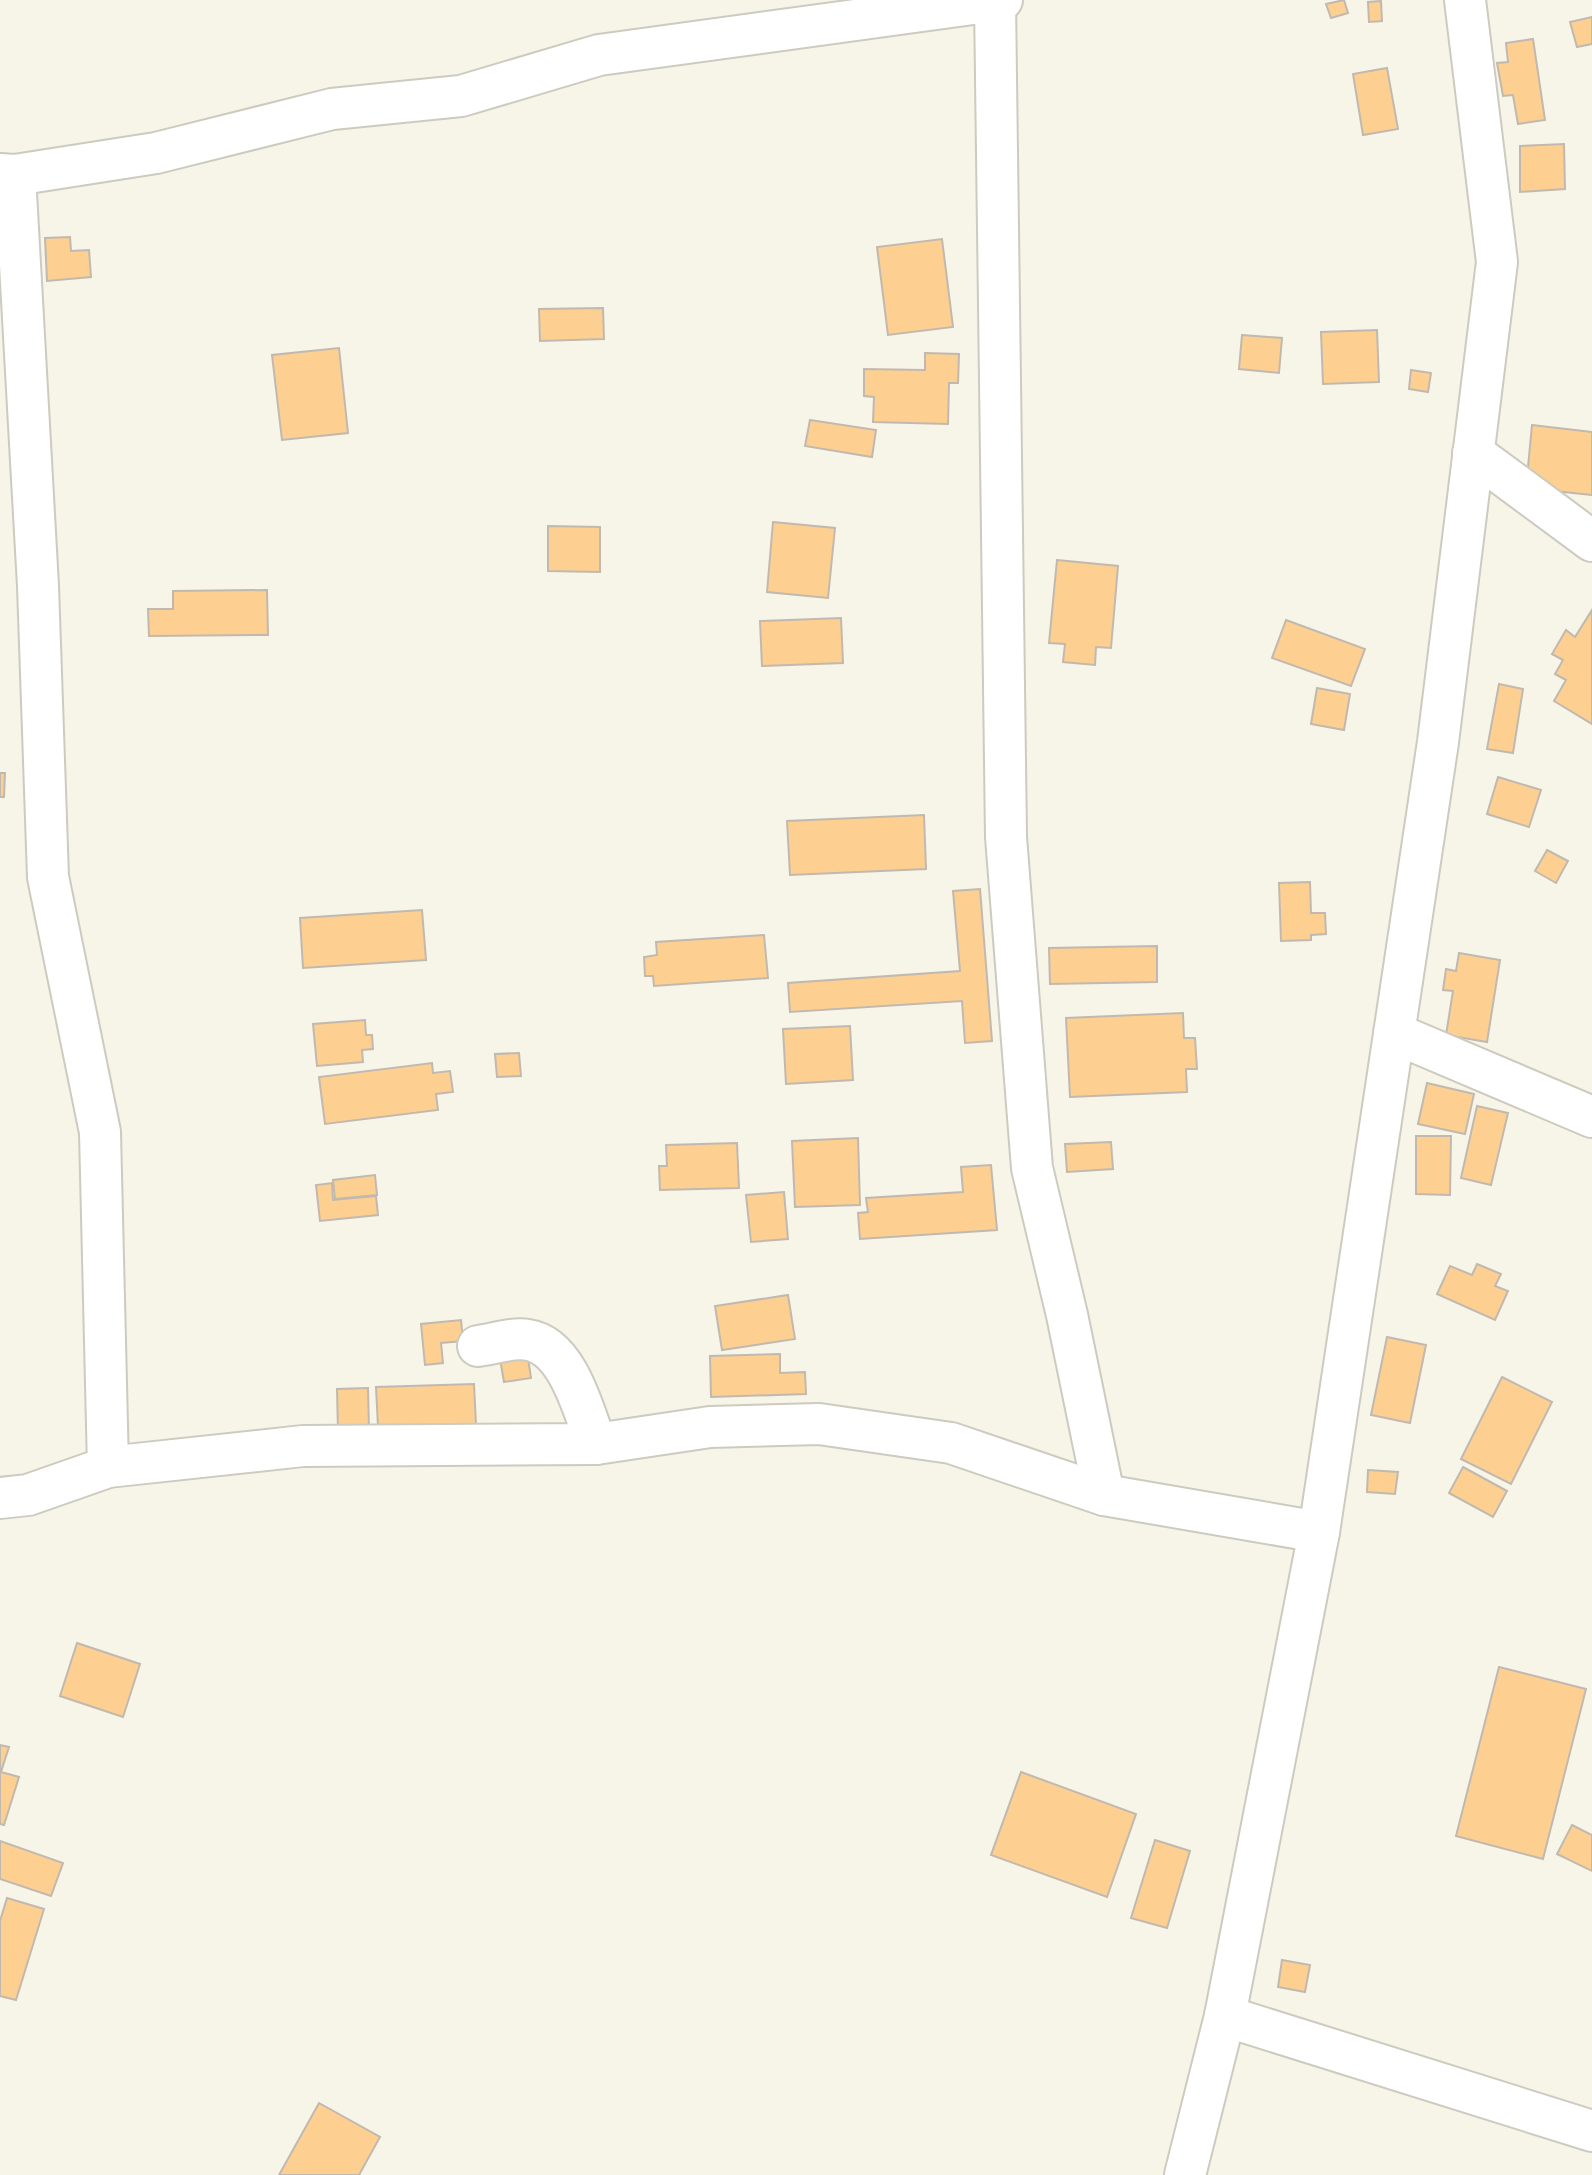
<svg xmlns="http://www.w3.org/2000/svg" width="1592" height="2175" font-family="Barlow,sans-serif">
	<rect width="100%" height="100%" fill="#f7f4e8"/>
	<g fill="#fdd092" stroke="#c1b9af" stroke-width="2">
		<polygon points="1344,0 1348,13 1331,18 1326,4"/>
		<polygon points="1381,1 1382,21 1369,22 1368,2"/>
		<polygon points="1592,17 1592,44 1577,47 1570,22"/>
		<polygon points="1533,39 1545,120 1518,124 1513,95 1503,96 1497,63 1508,62 1506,43"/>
		<polygon points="1387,68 1398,129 1363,135 1353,74"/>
		<polygon points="1564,144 1565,189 1520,192 1520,146"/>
		<polygon points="70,237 71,251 89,250 91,277 47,281 45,238"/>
		<polygon points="942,239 953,327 888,335 877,247"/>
		<polygon points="603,308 604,339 540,341 539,309"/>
		<polygon points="1377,330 1379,382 1323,384 1321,332"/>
		<polygon points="1242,335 1282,338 1279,373 1239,369"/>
		<polygon points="339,348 348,433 282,440 272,355"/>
		<polygon points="925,353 959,354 958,383 949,383 948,424 873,422 874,397 864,396 864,369 925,370"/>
		<polygon points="1411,370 1431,373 1428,392 1409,389"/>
		<polygon points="810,420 876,430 872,457 805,446"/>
		<polygon points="1532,425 1592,432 1592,495 1526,488"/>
		<polygon points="773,522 835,528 828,598 767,592"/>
		<polygon points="548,526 600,527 600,572 548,571"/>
		<polygon points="1057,560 1118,566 1111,648 1096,647 1095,665 1063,662 1065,644 1049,643"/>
		<polygon points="267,590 268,635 149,636 148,609 173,609 173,591"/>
		<polygon points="1592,610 1592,724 1554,701 1566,680 1555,674 1563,660 1552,654 1566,630 1575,637"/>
		<polygon points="841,618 843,663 762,666 760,621"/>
		<polygon points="1286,620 1365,649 1351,686 1272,658"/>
		<polygon points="1499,684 1523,689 1513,753 1487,749"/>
		<polygon points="1317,688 1350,694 1344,730 1311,724"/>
		<polygon points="0,773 5,773 4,797 0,797"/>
		<polygon points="1498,777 1541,790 1529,827 1487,814"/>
		<polygon points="924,815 926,869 790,875 787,821"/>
		<polygon points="1547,850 1568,861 1556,883 1535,871"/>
		<polygon points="1310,882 1311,913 1325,913 1326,934 1311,935 1311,940 1281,941 1279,883"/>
		<polygon points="980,889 992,1041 965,1043 962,1001 790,1012 788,983 960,971 953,891"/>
		<polygon points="422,910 426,960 303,968 300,918"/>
		<polygon points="764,935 768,978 654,986 653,976 645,976 644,957 657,955 656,942"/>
		<polygon points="1157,946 1157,982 1050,984 1049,948"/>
		<polygon points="1459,953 1500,960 1487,1042 1446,1035 1453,991 1443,990 1446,969 1456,971"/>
		<polygon points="1183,1013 1184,1038 1195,1038 1197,1069 1186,1069 1187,1092 1070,1097 1066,1018"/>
		<polygon points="365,1020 366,1035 372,1035 373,1049 362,1050 363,1062 317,1066 313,1024"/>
		<polygon points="850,1026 853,1080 786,1084 783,1029"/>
		<polygon points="519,1053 521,1076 497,1077 495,1054"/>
		<polygon points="432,1063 433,1073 450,1071 453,1092 436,1094 438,1110 325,1124 319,1077"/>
		<polygon points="1427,1083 1474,1094 1465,1134 1418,1124"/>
		<polygon points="1477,1106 1508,1113 1491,1185 1461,1178"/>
		<polygon points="1416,1136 1451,1136 1450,1195 1416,1194"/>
		<polygon points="858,1138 860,1205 795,1207 792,1141"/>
		<polygon points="1111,1142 1113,1169 1067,1172 1065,1144"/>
		<polygon points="737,1143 739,1188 660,1190 659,1166 667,1166 666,1145"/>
		<polygon points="991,1165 997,1230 860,1239 858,1213 868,1212 866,1198 963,1192 961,1167"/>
		<polygon points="375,1175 377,1195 335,1199 333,1180"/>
		<polygon points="332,1183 333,1200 376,1196 378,1215 320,1221 316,1185"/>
		<polygon points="784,1192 788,1239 751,1242 746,1195"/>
		<polygon points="1477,1264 1501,1274 1495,1286 1508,1291 1495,1320 1437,1294 1450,1266 1472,1275"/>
		<polygon points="788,1295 795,1339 722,1350 715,1306"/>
		<polygon points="461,1320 463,1341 441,1343 443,1363 425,1365 421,1324"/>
		<polygon points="1387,1337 1426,1345 1410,1423 1371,1415"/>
		<polygon points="515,1350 516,1360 528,1358 531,1378 504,1382 499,1353"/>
		<polygon points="780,1354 780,1373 805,1372 806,1394 711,1397 710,1356"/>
		<polygon points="1502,1377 1552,1402 1511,1484 1461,1459"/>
		<polygon points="474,1384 476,1425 378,1427 376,1387"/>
		<polygon points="368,1388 369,1430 338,1432 337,1389"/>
		<polygon points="1463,1467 1507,1491 1493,1517 1449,1493"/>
		<polygon points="1368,1470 1398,1472 1395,1494 1367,1492"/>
		<polygon points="77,1643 140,1664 123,1717 60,1696"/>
		<polygon points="1499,1667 1586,1689 1543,1859 1456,1836"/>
		<polygon points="0,1745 9,1747 1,1772 19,1777 4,1825 0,1824"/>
		<polygon points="1021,1772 1136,1814 1107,1897 991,1855"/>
		<polygon points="1572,1825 1592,1835 1592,1871 1557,1854"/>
		<polygon points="1155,1840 1190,1851 1167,1928 1131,1918"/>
		<polygon points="0,1841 63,1863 51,1896 0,1879"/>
		<polygon points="7,1898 44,1909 16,2000 0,1996 0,1921"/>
		<polygon points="1282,1960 1310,1965 1305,1992 1278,1987"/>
		<polygon points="319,2103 380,2137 359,2175 279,2175"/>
	</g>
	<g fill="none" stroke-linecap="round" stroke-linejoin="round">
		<defs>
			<g id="minor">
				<polyline points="995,1 1006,837 1032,1168 1067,1315 1104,1495"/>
				<polyline points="0,174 15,175 156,153 332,109 461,96 599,55 1002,0"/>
				<polyline points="15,175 38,586 48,877 100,1132 108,1467"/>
				<polyline points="1473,453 1592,541"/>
				<polyline points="1394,1033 1592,1117"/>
				<path d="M478,1346C494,1344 513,1337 528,1340C568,1346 584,1412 596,1444"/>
				<polyline points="0,1498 28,1495 108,1467 303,1446 596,1444 710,1427 819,1424 951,1443 1104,1495 1319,1532"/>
				<polyline points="1225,2016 1592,2131"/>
				<polyline points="1185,2175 1225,2016 1319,1532 1438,742 1497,262 1465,0"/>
			</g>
		</defs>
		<use href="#minor" stroke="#cdcbbf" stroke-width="44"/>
		<use href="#minor" stroke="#fff" stroke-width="40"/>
	</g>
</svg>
